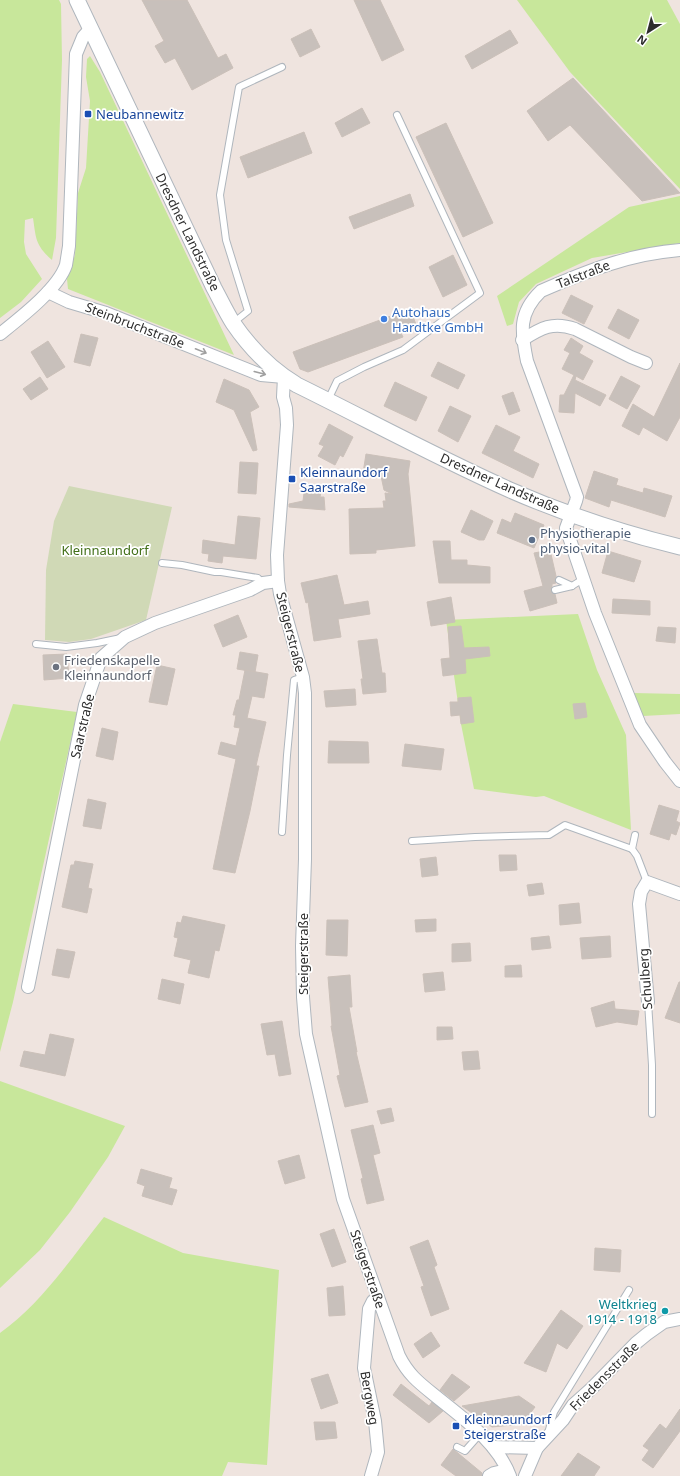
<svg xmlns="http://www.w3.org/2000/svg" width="680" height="1476" font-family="'Noto Sans',sans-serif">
	<rect width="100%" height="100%" fill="#efe4df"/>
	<g fill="#c8e79b">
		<path d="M0,0H59L61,4L62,60L56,238L52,260C35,245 36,238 33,218L25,220L24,242L26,254L42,279L21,302L0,318Z"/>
		<polygon points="517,0 667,0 680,24 680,189 570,72"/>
		<polygon points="90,56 100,72 234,355 68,289 67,279 75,255 78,193 86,168 90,101 86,77 87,59"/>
		<polygon points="680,196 680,243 592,258 536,284 519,302 513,324 507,326 497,296 629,207"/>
		<polygon points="578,614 597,670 626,735 631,830 544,796 536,797 474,789 461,724 446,620"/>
		<polygon points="633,693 680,694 680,714 643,716"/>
		<polygon points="13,704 77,712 13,1002 0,1052 0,742"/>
		<polygon points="0,1081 125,1126 108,1157 70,1212 40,1250 0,1288"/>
		<path d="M104,1217L183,1253L279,1270L267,1465L228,1462L222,1476H0V1333C42,1303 72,1257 104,1217Z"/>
	</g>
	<polygon fill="#d0d9b6" points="69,486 172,507 146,620 91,639 69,642 45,640 46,570 54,521"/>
	<g fill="#c8c0bb" stroke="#cbc0b9">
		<polygon points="142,0 187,0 218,58 226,54 233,68 192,90 175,58 165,63 155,46 164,41"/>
		<polygon points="354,0 380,0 404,50 382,61"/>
		<polygon points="311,29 320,47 300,57 291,39"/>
		<polygon points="510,30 518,43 472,69 465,56"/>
		<polygon points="573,78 680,193 642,201 570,125 548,141 527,111"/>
		<polygon points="362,108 370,123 342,137 335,123"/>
		<polygon points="446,123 493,223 463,237 416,137"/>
		<polygon points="304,132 312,153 248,178 240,157"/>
		<polygon points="410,194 414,206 354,229 349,217"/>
		<polygon points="453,255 467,285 443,297 429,267"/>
		<polygon points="571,295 593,306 584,324 562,313"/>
		<polygon points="410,309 417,327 401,333 403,337 308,372 300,369 293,352"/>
		<polygon points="618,309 639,320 629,339 608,328"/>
		<polygon points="81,334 98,338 90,366 74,362"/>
		<polygon points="571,338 583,346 579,353 593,361 583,380 576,376 575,380 606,395 600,406 575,393 574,413 559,412 560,395 564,395 574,375 562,369 570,353 564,350"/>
		<polygon points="48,341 65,367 47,378 31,352"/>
		<polygon points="438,362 465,375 458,389 431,376"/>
		<polygon points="680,363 680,417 667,441 643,427 639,435 622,426 633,404 654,417"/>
		<polygon points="621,376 640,386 627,409 609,399"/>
		<polygon points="40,377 48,389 31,400 23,389"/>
		<polygon points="224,379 249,390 259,407 250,412 257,450 253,451 234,410 216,402"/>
		<polygon points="395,382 427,397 416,421 384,406"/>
		<polygon points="513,392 520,411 509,415 502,396"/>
		<polygon points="450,406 471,416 458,442 438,431"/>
		<polygon points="329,424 353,437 343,457 340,455 335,465 318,456 324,446 319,444"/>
		<polygon points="496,425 520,437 513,451 539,464 533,478 482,453"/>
		<polygon points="366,454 410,461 408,474 415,546 376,550 376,553 350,554 349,509 384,508 383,501 386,501 385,493 392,494 384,490 381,476 363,473"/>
		<polygon points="240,462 258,463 256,494 238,493"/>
		<polygon points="594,471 618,479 616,485 643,493 644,488 672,496 665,517 611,500 609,507 585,498"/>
		<polygon points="305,485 322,487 320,497 324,497 325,510 289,507 289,504 303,501"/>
		<polygon points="471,510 493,521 484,540 479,540 461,532"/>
		<polygon points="515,513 544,525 534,548 497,533 502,519 511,523"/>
		<polygon points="238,516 260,518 256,559 223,556 222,563 208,561 209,554 202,553 203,540 235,545"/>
		<polygon points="433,541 450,541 451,560 467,560 467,565 490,567 490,583 439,583"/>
		<polygon points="550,550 556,576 555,580 556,583 552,584 552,586 551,591 555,594 557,603 530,611 524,591 543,586 534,553"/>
		<polygon points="608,551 641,561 634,582 602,573"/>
		<polygon points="337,575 344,605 368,601 370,614 338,619 341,637 314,641 308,602 306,603 301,583"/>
		<polygon points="451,597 455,622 431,626 427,602"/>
		<polygon points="613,599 650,601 650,615 612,613"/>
		<polygon points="238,615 247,637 223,647 214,625"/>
		<polygon points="461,626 464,648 489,647 490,656 465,659 466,673 443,676 441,659 450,658 448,627"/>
		<polygon points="658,627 676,628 675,643 656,641"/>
		<polygon points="377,639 382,673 385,673 386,692 363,694 361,679 363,679 358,641"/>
		<polygon points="240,652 258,655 255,672 237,669"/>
		<polygon points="67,654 69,678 44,680 43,655"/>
		<polygon points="157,665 175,669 167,705 149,702"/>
		<polygon points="245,670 268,674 264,698 252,696 247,718 266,722 256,766 259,766 250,811 235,873 213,869 236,759 218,754 221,742 236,746 240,728 234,727 236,715 233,715 237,700 239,700"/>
		<polygon points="355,689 356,705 326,707 324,691"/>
		<polygon points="471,697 474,722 461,724 460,715 451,716 450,702 458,702 458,698"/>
		<polygon points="585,703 587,717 575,719 573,704"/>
		<polygon points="102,728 118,732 113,760 96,756"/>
		<polygon points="329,741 368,742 369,763 328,763"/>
		<polygon points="405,744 444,749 441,770 402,766"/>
		<polygon points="88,799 106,803 101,829 83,826"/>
		<polygon points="659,805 679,811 676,821 680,823 676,835 671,833 669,840 650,834"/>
		<polygon points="499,855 516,855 517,870 500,871"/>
		<polygon points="436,857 438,875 422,877 420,859"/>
		<polygon points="75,861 93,864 88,888 92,889 87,913 62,907 71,865 74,865"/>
		<polygon points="542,883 544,894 529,896 527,885"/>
		<polygon points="579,903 581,923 560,925 559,905"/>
		<polygon points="183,916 225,925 219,951 215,950 209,978 188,973 191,960 174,956 178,938 174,937 177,922 181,923"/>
		<polygon points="436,919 436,931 416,932 415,920"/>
		<polygon points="327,920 348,920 347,956 326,955"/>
		<polygon points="549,936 551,948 532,950 531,938"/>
		<polygon points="610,936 611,957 582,959 580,938"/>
		<polygon points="470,943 471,961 452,962 452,944"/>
		<polygon points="57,949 75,952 69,978 52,975"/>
		<polygon points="521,965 522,977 505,977 505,966"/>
		<polygon points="443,972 445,990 425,992 423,974"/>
		<polygon points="350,975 352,1007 349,1007 357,1052 356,1052 368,1102 345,1107 337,1076 340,1075 331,1026 332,1026 328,977"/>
		<polygon points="162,979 184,984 180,1004 158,999"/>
		<polygon points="679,982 680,982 680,1023 665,1018"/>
		<polygon points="614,1001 615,1009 639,1011 637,1025 617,1022 596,1027 591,1008"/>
		<polygon points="282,1021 291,1074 279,1076 275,1054 267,1055 261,1024"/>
		<polygon points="437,1027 452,1027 453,1039 437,1040"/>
		<polygon points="50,1034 74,1039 65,1076 20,1066 24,1051 45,1055"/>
		<polygon points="478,1051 480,1069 464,1070 462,1052"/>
		<polygon points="391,1108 394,1121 381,1124 377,1111"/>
		<polygon points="373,1125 380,1153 373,1155 384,1200 367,1204 361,1179 363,1178 351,1130"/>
		<polygon points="299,1155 305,1178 285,1184 278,1161"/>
		<polygon points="141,1169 172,1178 169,1188 177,1190 172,1205 142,1196 145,1186 137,1183"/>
		<polygon points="334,1229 346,1262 332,1267 320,1234"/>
		<polygon points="428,1240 437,1265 434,1267 449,1309 431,1316 421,1287 424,1286 410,1247"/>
		<polygon points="595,1248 621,1250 620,1272 594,1270"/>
		<polygon points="343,1286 345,1315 329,1316 327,1288"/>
		<polygon points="561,1310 583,1326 567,1349 557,1343 546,1372 524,1363"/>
		<polygon points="431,1332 440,1346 423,1358 414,1344"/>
		<polygon points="328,1374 338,1403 321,1409 311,1379"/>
		<polygon points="452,1374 470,1387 454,1401 440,1390"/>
		<polygon points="401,1384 429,1406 432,1402 443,1411 429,1423 393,1395"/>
		<polygon points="519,1396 535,1407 522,1424 492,1427 462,1406"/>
		<polygon points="680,1409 680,1431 653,1468 642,1460 649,1450 643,1446 660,1424 666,1429"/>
		<polygon points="314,1422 335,1422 337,1438 316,1440"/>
		<polygon points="453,1449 482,1473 482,1476 456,1476 441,1465"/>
		<polygon points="578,1453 600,1467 594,1476 561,1476"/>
	</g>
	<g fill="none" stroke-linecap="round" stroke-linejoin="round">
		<defs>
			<g id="service">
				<polyline points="233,323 248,311 226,240 220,195 239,87 282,67"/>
				<polyline points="328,400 337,381 364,367 403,350 480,293 397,115"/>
				<polyline points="162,563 182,565 215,572 221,572 258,578 263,583"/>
				<polyline points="559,580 572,586"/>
				<polyline points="555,590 572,586 583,579"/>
				<polyline points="36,644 66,647 97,643 121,638"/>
				<polyline points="282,832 287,755 294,680 303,677"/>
				<polyline points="412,841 475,837 549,835 565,825 632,849"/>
				<polyline points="632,849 637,856 647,882"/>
				<polyline points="632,849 635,835"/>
				<polyline points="648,1002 652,1065 652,1114"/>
				<polyline points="548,1433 554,1412 629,1290"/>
				<polyline points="457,1447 465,1451 480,1434"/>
			</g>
			<g id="minor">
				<path d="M680,250C629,254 587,271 541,291C518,313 521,332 527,361L577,497L576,501L566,528L595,613L640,725L665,762L680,781"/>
				<path d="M48,292L69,302L106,313L261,375L284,377L283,397L286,408L287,425L277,555L278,581L280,594L303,677L305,693V859L302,946L303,997L306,1034L343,1199L399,1356C408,1374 418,1382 433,1394C461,1417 497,1441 510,1476"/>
				<path d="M0,334C20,318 58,289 66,265C67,259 68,252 69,246L76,54L83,37L91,28"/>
				<path d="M522,340C541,328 553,321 575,329L631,357L646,363"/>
				<polyline points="28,987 85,705 101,658 125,637 155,623 250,590 263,583 278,581"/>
				<polyline points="648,1002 639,904 641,892 647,882 680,894"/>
				<polyline points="493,1447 537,1448"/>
				<polyline points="371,1476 378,1452 375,1421 364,1368 369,1309 373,1301 378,1299"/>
				<polyline points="489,1476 494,1473 507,1470"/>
				<polyline points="525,1476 537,1448 563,1420 573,1405 592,1388 636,1343 647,1334 664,1322 680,1319"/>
			</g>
			<path id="tertiary" d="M77,0L214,288C220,299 226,312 233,323C250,348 272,370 297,385C368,420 438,458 510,490C565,514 622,533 680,547"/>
		</defs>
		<use href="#service" stroke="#afb6bd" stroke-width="8"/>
		<use href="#minor" stroke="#afb6bd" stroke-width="14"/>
		<use href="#tertiary" stroke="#afb6bd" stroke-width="17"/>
		<use href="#service" stroke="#fff" stroke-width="6"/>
		<use href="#minor" stroke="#fff" stroke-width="12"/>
		<use href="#tertiary" stroke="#fff" stroke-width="15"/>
	</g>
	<defs><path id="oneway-shaft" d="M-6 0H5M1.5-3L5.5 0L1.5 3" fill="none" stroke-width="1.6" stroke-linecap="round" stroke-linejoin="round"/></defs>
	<g stroke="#a0a0a0">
		<use href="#oneway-shaft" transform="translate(201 351) rotate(22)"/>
		<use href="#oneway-shaft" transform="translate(260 373) rotate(15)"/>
	</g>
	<g fill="#1a4fb4" stroke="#fff" stroke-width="1.5">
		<rect x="84" y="110" width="8" height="8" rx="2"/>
		<rect x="288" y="475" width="8" height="8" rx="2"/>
		<rect x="452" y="1422" width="8" height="8" rx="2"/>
	</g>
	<circle fill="#3f7fe0" stroke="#fff" stroke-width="1.5" cx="384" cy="319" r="4"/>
	<circle fill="#5c6f8a" stroke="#fff" stroke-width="1.5" cx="532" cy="540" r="4"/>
	<circle fill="#6b7280" stroke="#fff" stroke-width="1.5" cx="56" cy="667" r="4"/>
	<circle fill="#0f9aa8" stroke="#fff" stroke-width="1.5" cx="665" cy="1311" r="4"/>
	<g text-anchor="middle" stroke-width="3.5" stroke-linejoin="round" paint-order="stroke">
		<g font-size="13" fill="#164399" stroke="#fff" text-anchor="start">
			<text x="96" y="119">Neubannewitz</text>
			<text x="300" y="477">Kleinnaundorf<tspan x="300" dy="15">Saarstraße</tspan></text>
			<text x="464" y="1424">Kleinnaundorf<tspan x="464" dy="15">Steigerstraße</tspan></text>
		</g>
		<g font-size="13" fill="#2d2d2d" stroke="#fff">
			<text transform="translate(188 232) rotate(64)" y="5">Dresdner Landstraße</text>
			<text transform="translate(583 274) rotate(-21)" y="5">Talstraße</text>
			<text transform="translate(135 325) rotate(21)" y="5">Steinbruchstraße</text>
			<text transform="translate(500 483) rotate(24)" y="5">Dresdner Landstraße</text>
			<text transform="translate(291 632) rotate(76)" y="5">Steigerstraße</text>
			<text transform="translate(82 726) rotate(-77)" y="5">Saarstraße</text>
			<text transform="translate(303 954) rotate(-90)" y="5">Steigerstraße</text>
			<text transform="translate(645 979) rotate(-94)" y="5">Schulberg</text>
			<text transform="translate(368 1269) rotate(71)" y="5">Steigerstraße</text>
			<text transform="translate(604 1376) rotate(-45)" y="5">Friedensstraße</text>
			<text transform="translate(370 1398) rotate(80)" y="5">Bergweg</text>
		</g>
		<g font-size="13" fill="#366cbe" stroke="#fff" text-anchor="start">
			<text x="392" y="317">Autohaus<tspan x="392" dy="15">Hardtke GmbH</tspan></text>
		</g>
		<g font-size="13" fill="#4e5e75" stroke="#fff" text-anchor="start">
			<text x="540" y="538">Physiotherapie<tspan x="540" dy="15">physio-vital</tspan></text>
		</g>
		<g font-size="13" fill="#416f18" stroke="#fff">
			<text x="105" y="555">Kleinnaundorf</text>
		</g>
		<g font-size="13" fill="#5b616d" stroke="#fff" text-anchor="start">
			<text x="64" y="665">Friedenskapelle<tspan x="64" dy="15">Kleinnaundorf</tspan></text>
		</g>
		<g font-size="13" fill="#0d838f" stroke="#fff" text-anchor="end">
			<text x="657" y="1309">Weltkrieg<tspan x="657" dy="15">1914 - 1918</tspan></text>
		</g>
	</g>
	<g transform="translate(648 32) rotate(216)" stroke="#ffffff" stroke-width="3" paint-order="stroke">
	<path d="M0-3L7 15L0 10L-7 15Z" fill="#2d2d2d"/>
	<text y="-6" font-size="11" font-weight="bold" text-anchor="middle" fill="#2d2d2d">N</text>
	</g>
</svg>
